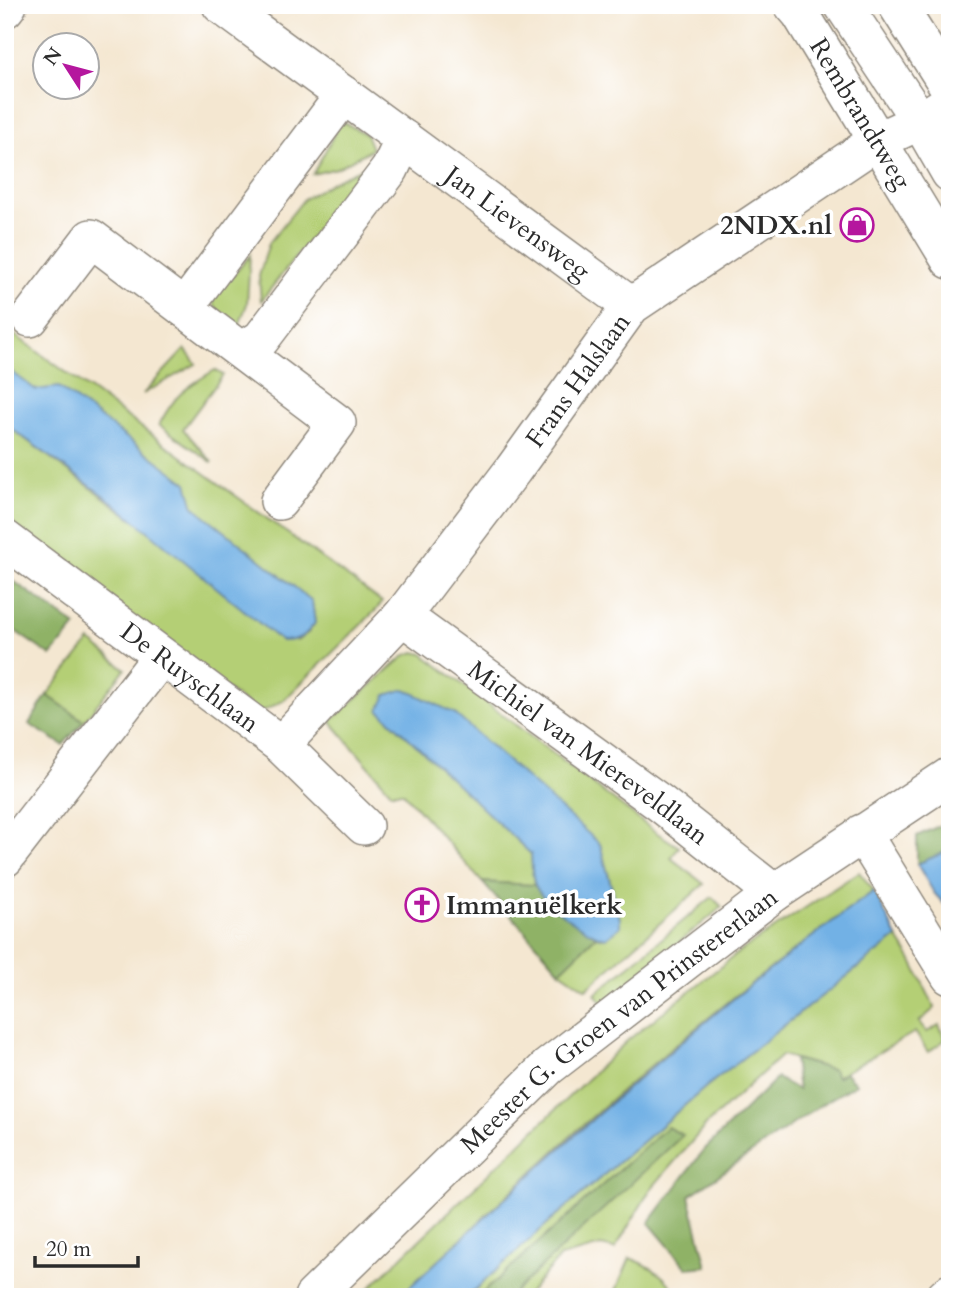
<svg xmlns="http://www.w3.org/2000/svg" width="955" height="1302" font-family="Cardo,serif">
	<rect width="100%" height="100%" fill="#fff"/>
	<filter id="ink" filterUnits="userSpaceOnUse"><feTurbulence type="fractalNoise" baseFrequency=".0143" numOctaves="2"/><feDisplacementMap in="SourceGraphic" scale="14" xChannelSelector="R" yChannelSelector="G"/><feConvolveMatrix kernelMatrix="1 2 1 2 8 2 1 2 1" color-interpolation-filters="sRGB"/></filter>
	<filter id="wash" filterUnits="userSpaceOnUse"><feTurbulence type="fractalNoise" baseFrequency=".00686" numOctaves="4" result="noise"/><feDisplacementMap in="SourceGraphic" scale="28" xChannelSelector="R" yChannelSelector="G"/><feGaussianBlur stdDeviation="1.57" result="paint"/><feColorMatrix in="noise" values="0 0 0 0 0 0 0 0 0 0 0 0 0 0 0 0 0 1.4 0 .05"/><feComposite in="paint" operator="in"/></filter>
	<g filter="url(#wash)">
		<rect width="100%" height="100%" fill="#f4e7d1"/>
		<g fill="#b4cf75" stroke="#707d50" stroke-width="2">
			<polygon points="341,121 366,134 372,149 337,168 313,174"/>
			<polygon points="367,166 261,301 259,276 269,243 304,199 336,180"/>
			<path d="M250,255L247,304L238,328C220,312 207,308 213,282L231,278Z"/>
			<polygon points="5,328 382,602 377,609 283,701 259,713 5,527 5,424 297,641 309,632 315,623 312,601 194,507 187,483 59,387 36,390 5,367"/>
			<polygon points="185,349 196,364 143,394"/>
			<path d="M215,370L223,375L183,429L213,463L159,425C175,394 186,387 215,370Z"/>
			<polygon points="90,641 125,669 84,721 47,695"/>
			<polygon points="415,652 423,654 654,831 679,847 671,858 704,884 586,989 560,971 596,936 606,938 620,927 620,919 600,844 565,814 379,710 531,854 534,885 482,882 403,792 391,792 330,721 406,655"/>
			<path d="M859,872L874,891C770,966 669,1047 573,1134C514,1188 457,1243 399,1297H360L628,1040L739,952Z"/>
			<polygon points="712,897 722,907 604,1004 595,994"/>
			<polygon points="897,937 911,959 935,1008 919,1022 927,1032 939,1025 945,1040 928,1052 915,1032 836,1077 834,1070 782,1055 706,1125 650,1190 615,1249 601,1246 560,1257 525,1297 467,1297 548,1223 707,1086"/>
			<path d="M630,1258C653,1267 666,1276 679,1297H613Z"/>
		</g>
		<g fill="#8fb266" stroke="#5d6e48" stroke-width="2">
			<polygon points="5,575 76,626 51,656 5,624"/>
			<polygon points="47,695 84,721 63,745 29,724"/>
			<polygon points="950,821 950,850 917,864 917,836"/>
			<polygon points="482,882 534,885 558,910 596,936 560,971"/>
			<polygon points="794,1059 834,1070 837,1077 845,1072 856,1084 822,1104 689,1196 707,1266 687,1268 649,1223 704,1150 777,1078 798,1090"/>
			<polygon points="667,1127 683,1135 509,1297 478,1297"/>
		</g>
		<g fill="#72b1e5" stroke="#4e6e88" stroke-width="2">
			<path d="M5,367L36,390L59,387L187,483L194,507L312,601L315,623C305,637 298,641 281,641L114,503L5,424Z"/>
			<path d="M405,689L454,713L600,844L620,919V927L606,938C587,934 545,905 536,887C531,878 532,864 531,854L379,710L386,695Z"/>
			<polygon points="950,850 950,900 944,904 934,893 917,864"/>
			<path d="M874,891L897,937L707,1086L548,1223L467,1297H399C552,1154 704,1013 874,891Z"/>
		</g>
	</g>
	<g filter="url(#ink)">
		<g fill="none" stroke-linecap="round" stroke-linejoin="round">
			<defs>
				<g id="minor">
					<path id="s1" d="M221,5L631,306"/>
					<path id="s2" d="M793,5L800,13L950,260"/>
					<polyline points="843,5 920,121 950,173"/>
					<polyline points="897,5 950,89"/>
					<polyline points="5,9 8,5"/>
					<polyline points="184,308 344,95"/>
					<polyline points="30,318 91,238 337,423 279,501"/>
					<polyline points="242,351 261,339 321,260 390,169 404,139"/>
					<path id="s3" d="M5,539L281,745L364,826"/>
					<path id="s4" d="M402,616L660,803L774,893"/>
					<path id="s5" d="M281,745L402,616L513,470L631,306L877,141L920,121L950,102"/>
					<polyline points="862,833 950,976"/>
					<polyline points="5,858 161,657"/>
					<path id="s6" d="M313,1297L548,1067L774,893L950,776"/>
					<polyline points="945,1297 950,1293"/>
				</g>
			</defs>
			<use href="#minor" stroke="#90897e" stroke-width="40"/>
			<use href="#minor" stroke="#fff" stroke-width="37"/>
		</g>
	</g>
	<defs>
		<symbol id="shop-ring" viewBox="-11 -11 22 22"><circle r="9.5" fill="#fff" stroke="#b5179e" stroke-width="1.5"/><path d="M-5-2.5h2.3a2.7 3.5 0 0 1 5.4 0H5L5.5 6h-11ZM-1.5-2.5h3a1.5 2.3 0 0 0-3 0Z" fill="#b5179e"/></symbol>
		<symbol id="church-ring" viewBox="-11 -11 22 22"><circle r="9.5" fill="#fff" stroke="#b5179e" stroke-width="1.5"/><path d="M-1.2-6h2.4v3.5h3.3v2.4h-3.3V6h-2.4V-.1h-3.3v-2.4h3.3Z" fill="#b5179e"/></symbol>
	</defs>
	<g fill-rule="evenodd">
		<use href="#shop-ring" x="838" y="206" width="38" height="38"/>
		<use href="#church-ring" x="403" y="886" width="38" height="38"/>
	</g>
	<g text-anchor="middle" stroke-width="7" stroke-linejoin="round" paint-order="stroke">
		<g font-size="26" fill="#2b2b2b" stroke="#fff">
			<text dy="9" stroke="none"><textPath href="#s2" startOffset="128">Rembrandtweg</textPath></text>
			<text dy="9" stroke="none"><textPath href="#s1" startOffset="368">Jan Lievensweg</textPath></text>
			<text dy="9" stroke="none"><textPath href="#s5" startOffset="471">Frans Halslaan</textPath></text>
			<text dy="9" stroke="none"><textPath href="#s3" startOffset="231">De Ruyschlaan</textPath></text>
			<text dy="9" stroke="none"><textPath href="#s4" startOffset="231">Michiel van Miereveldlaan</textPath></text>
			<text dy="9" stroke="none"><textPath href="#s6" startOffset="413">Meester G. Groen van Prinstererlaan</textPath></text>
		</g>
		<g font-size="26" font-weight="bold" fill="#2b2b2b" stroke="#fff" text-anchor="end">
			<text x="832" y="234">2NDX.nl</text>
			<text x="446" y="914" text-anchor="start">Immanuëlkerk</text>
		</g>
	</g>
	<rect width="955" height="1302" fill="none" stroke="#fff" stroke-width="28"/>
	<g transform="translate(66 66) rotate(306)"><circle r="33" fill="#ffffff" stroke="#aaaaaa" stroke-width="2"/>
	<path d="M0-5L12 26L0 18L-12 26Z" fill="#b5179e"/>
	<text y="-10" font-size="19" font-weight="bold" text-anchor="middle" fill="#2b2b2b">N</text>
	</g>
	<path d="M35 1256v10h103v-10" fill="none" stroke="#2b2b2b" stroke-width="3.5"/>
	<text x="46" y="1256" font-size="21" fill="#2b2b2b" stroke="#ffffff" stroke-width="5" paint-order="stroke">20 m</text>
</svg>
